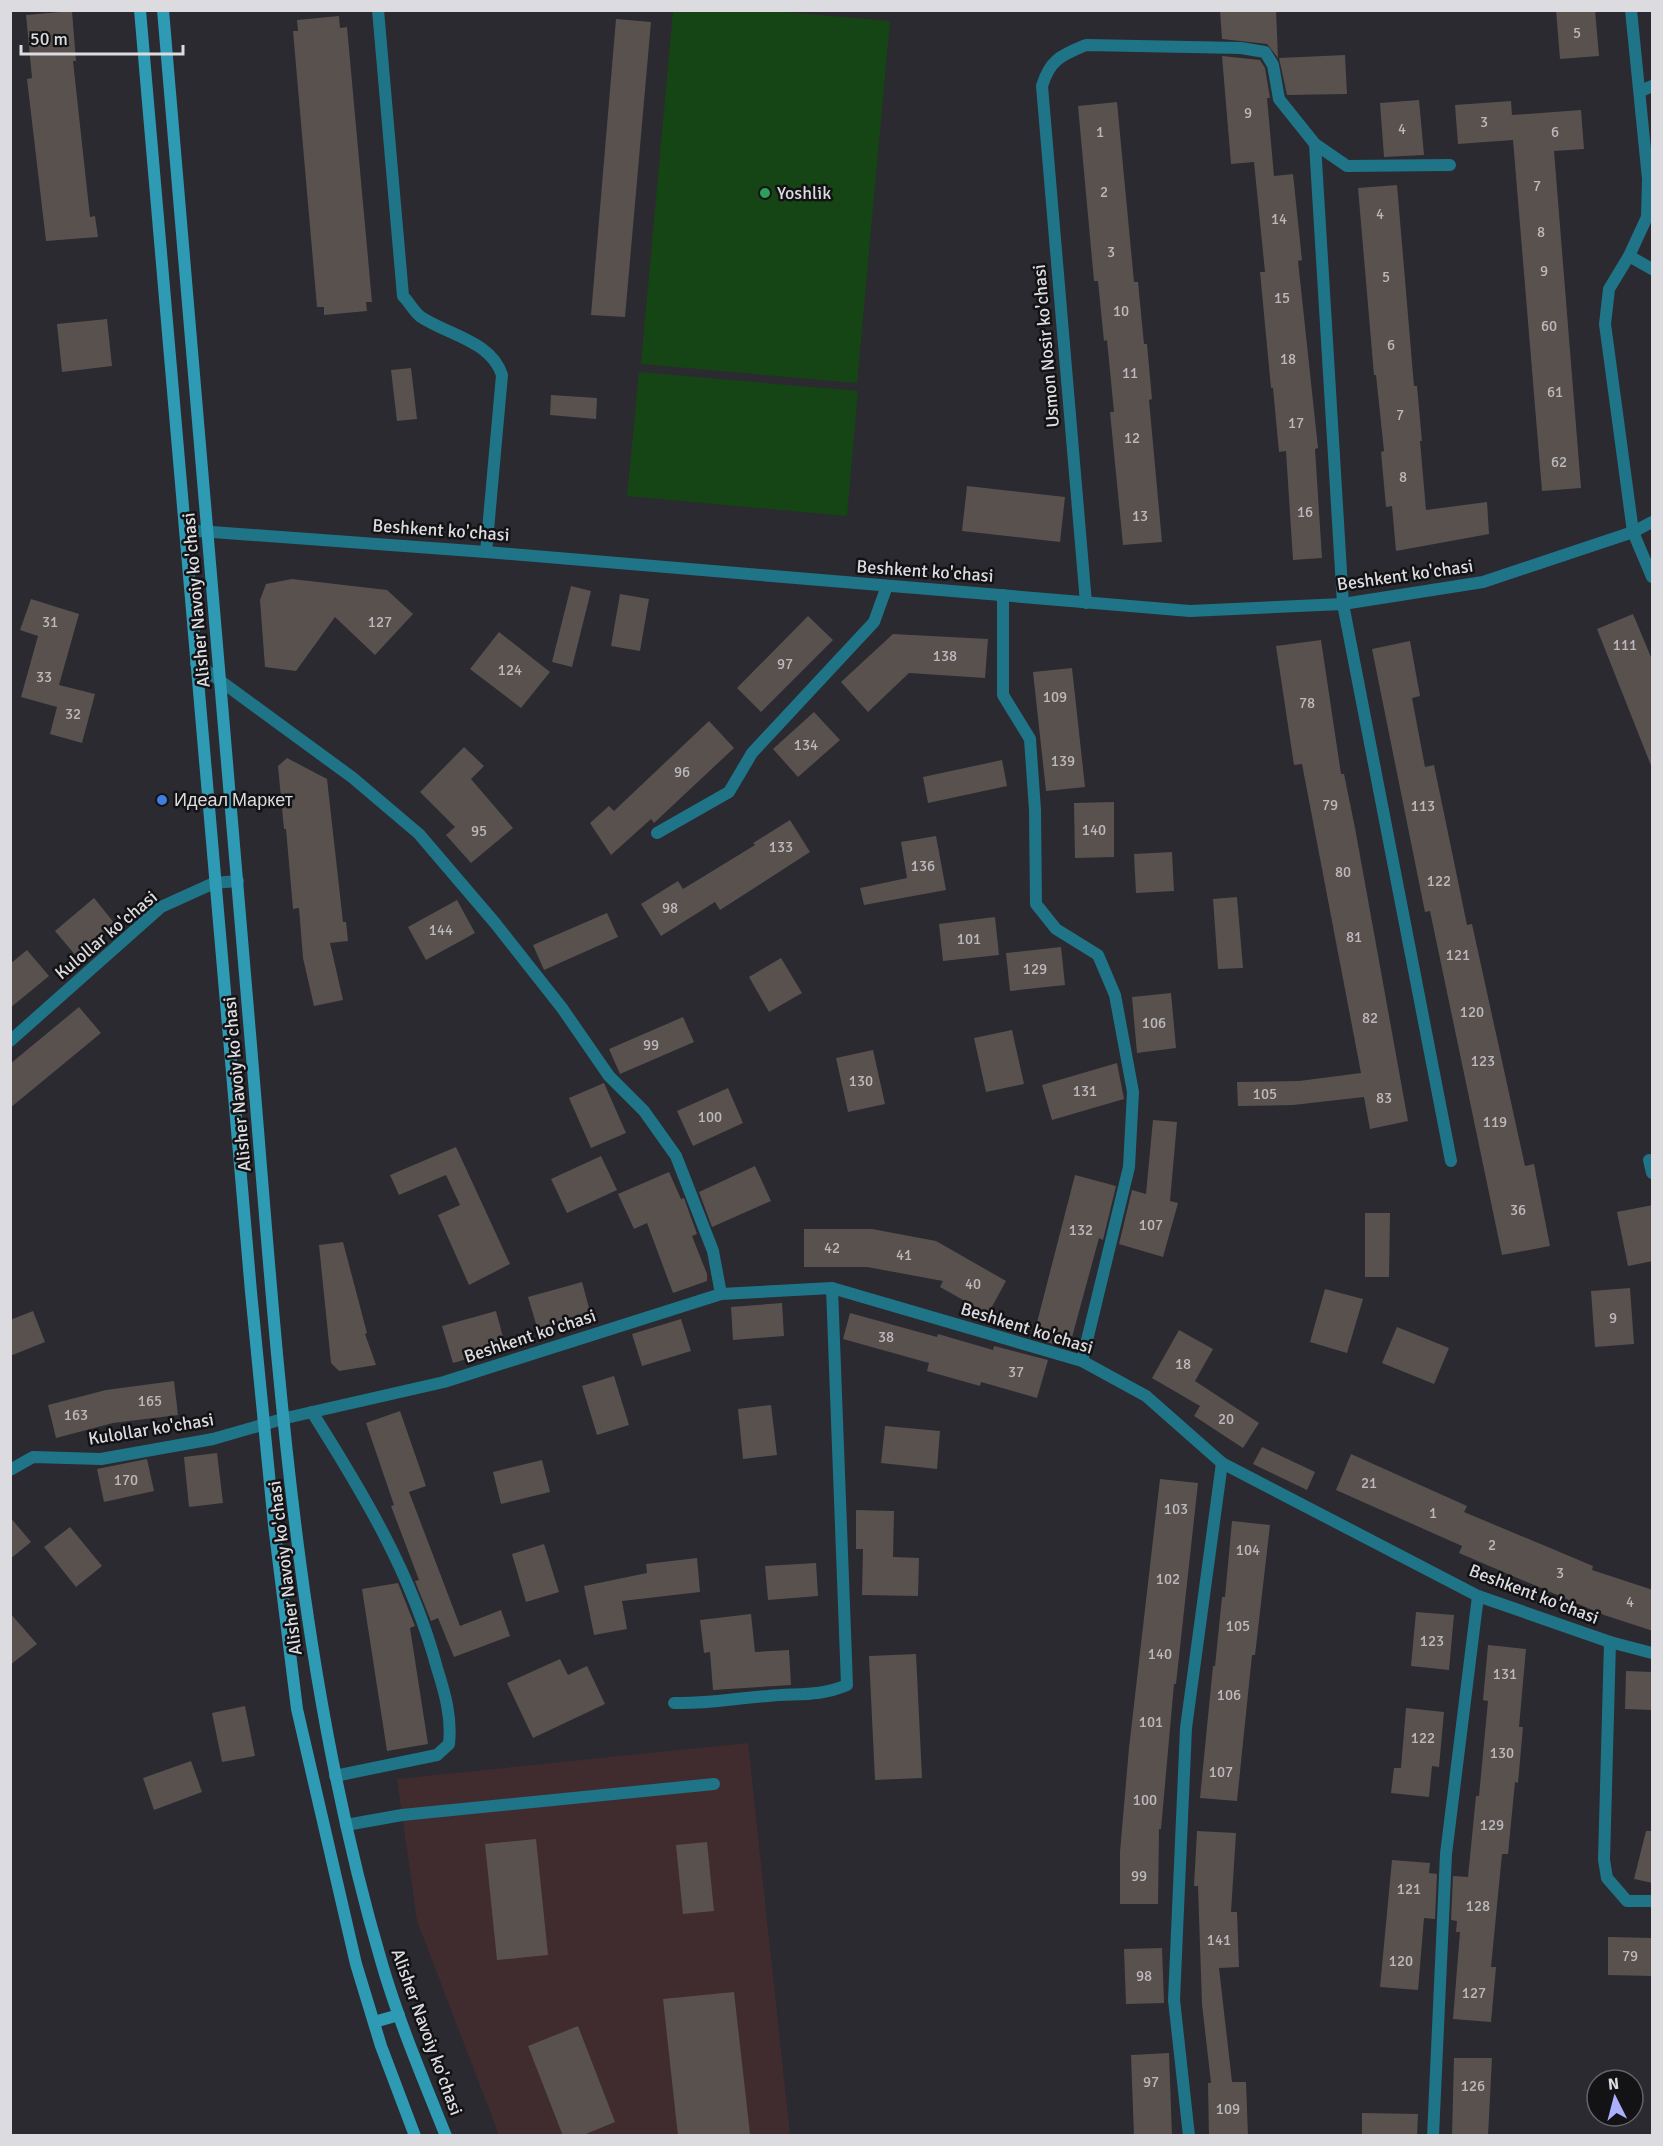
<svg xmlns="http://www.w3.org/2000/svg" width="1663" height="2146" font-family="Signika,sans-serif">
	<rect width="100%" height="100%" fill="#2a2a30"/>
	<polygon fill="#402c2e" points="748,1743 790,2135 499,2135 417,1921 397,1779"/>
	<g fill="#164515">
		<polygon points="673,11 773,11 890,21 857,383 641,364"/>
		<polygon points="639,372 858,391 847,516 627,496"/>
	</g>
	<g fill="#59514e">
		<polygon points="1220,10 1276,10 1278,58 1267,44 1222,39"/>
		<polygon points="1556,10 1595,10 1599,56 1560,59"/>
		<polygon points="72,11 76,61 73,61 90,217 95,216 98,237 46,241 27,79 32,78 26,15"/>
		<polygon points="339,16 340,28 347,27 372,302 366,302 367,311 324,315 324,307 317,307 293,31 298,31 297,20"/>
		<polygon points="616,19 651,22 625,317 591,315"/>
		<polygon points="1345,55 1347,94 1287,95 1279,58"/>
		<polygon points="1222,56 1260,60 1265,68 1270,98 1267,98 1274,176 1293,174 1302,260 1298,261 1318,448 1315,449 1322,558 1293,560 1286,451 1279,452 1273,388 1271,388 1260,272 1265,272 1254,162 1231,164"/>
		<polygon points="1419,100 1424,155 1384,157 1380,103"/>
		<polygon points="1511,101 1512,115 1581,110 1584,149 1554,151 1581,488 1542,491 1513,140 1458,144 1455,105"/>
		<polygon points="1117,102 1134,282 1138,282 1144,344 1147,344 1152,399 1149,400 1162,542 1123,545 1110,412 1114,412 1107,340 1104,341 1098,281 1094,281 1078,106"/>
		<polygon points="1397,185 1414,386 1417,386 1422,441 1420,441 1426,510 1487,502 1489,534 1396,551 1392,506 1386,507 1381,452 1384,451 1376,375 1374,375 1358,188"/>
		<polygon points="107,319 112,366 62,372 57,324"/>
		<polygon points="411,368 417,419 397,421 391,370"/>
		<polygon points="551,395 597,398 596,419 550,415"/>
		<polygon points="967,486 1065,497 1060,542 962,531"/>
		<polygon points="292,579 387,590 413,614 375,655 335,617 296,671 265,667 260,600 266,584"/>
		<polygon points="571,586 591,591 572,667 552,662"/>
		<polygon points="620,594 649,599 640,651 611,646"/>
		<polygon points="31,599 79,614 59,685 95,694 82,743 50,734 57,707 21,697 38,636 20,630"/>
		<polygon points="1633,614 1653,662 1652,768 1597,629"/>
		<polygon points="808,616 833,640 761,712 737,688"/>
		<polygon points="499,632 550,672 521,708 470,669"/>
		<polygon points="893,634 988,639 985,678 909,673 868,712 841,682"/>
		<polygon points="1321,640 1341,774 1344,774 1355,828 1408,1121 1370,1129 1364,1097 1293,1105 1238,1106 1237,1082 1299,1081 1361,1073 1302,764 1294,765 1276,646"/>
		<polygon points="1410,641 1420,696 1412,698 1425,767 1434,765 1467,925 1472,924 1525,1166 1534,1164 1550,1246 1502,1255 1430,911 1425,912 1372,649"/>
		<polygon points="1072,668 1085,787 1046,791 1033,672"/>
		<polygon points="814,712 840,740 798,777 773,749"/>
		<polygon points="709,721 734,748 654,823 651,819 611,855 590,823 609,806 614,811"/>
		<polygon points="464,747 484,766 471,779 513,828 471,863 446,835 455,827 420,792"/>
		<polygon points="287,758 327,779 343,922 346,922 348,941 330,943 343,1000 314,1006 303,958 299,908 293,909 286,829 284,829 278,766"/>
		<polygon points="1002,760 1007,786 928,803 923,777"/>
		<polygon points="1114,802 1114,857 1075,858 1074,803"/>
		<polygon points="790,820 810,852 720,910 715,902 661,936 641,904 678,881 683,889 755,845 753,843"/>
		<polygon points="936,836 946,890 864,905 860,888 907,878 901,842"/>
		<polygon points="1172,852 1174,891 1136,893 1134,854"/>
		<polygon points="1237,897 1243,968 1218,969 1213,899"/>
		<polygon points="94,898 115,924 77,957 55,931"/>
		<polygon points="457,900 475,933 426,960 408,927"/>
		<polygon points="607,913 618,937 544,970 533,945"/>
		<polygon points="995,917 999,955 943,961 939,924"/>
		<polygon points="1061,947 1065,985 1010,991 1006,953"/>
		<polygon points="27,950 49,976 10,1008 10,964"/>
		<polygon points="781,958 802,993 769,1012 749,977"/>
		<polygon points="1171,993 1176,1048 1137,1053 1132,997"/>
		<polygon points="79,1007 101,1033 10,1108 10,1064"/>
		<polygon points="683,1017 694,1042 620,1074 609,1049"/>
		<polygon points="1012,1030 1024,1084 986,1092 974,1038"/>
		<polygon points="873,1050 885,1104 848,1112 836,1058"/>
		<polygon points="1117,1063 1124,1099 1052,1120 1042,1085"/>
		<polygon points="604,1083 626,1133 591,1148 569,1098"/>
		<polygon points="728,1088 743,1123 693,1146 677,1111"/>
		<polygon points="1153,1120 1177,1122 1170,1201 1178,1203 1163,1257 1119,1244 1132,1190 1146,1194"/>
		<polygon points="456,1147 510,1264 469,1285 438,1215 460,1205 446,1175 399,1195 390,1175"/>
		<polygon points="601,1156 617,1190 567,1213 551,1179"/>
		<polygon points="755,1166 771,1201 712,1227 699,1192"/>
		<polygon points="669,1172 681,1199 684,1198 697,1234 692,1236 707,1274 707,1281 673,1293 647,1223 634,1229 618,1194"/>
		<polygon points="1075,1175 1116,1186 1103,1240 1099,1238 1071,1341 1055,1337 1053,1344 1033,1338"/>
		<polygon points="1653,1205 1653,1261 1628,1266 1617,1212"/>
		<polygon points="1365,1213 1390,1213 1389,1277 1365,1277"/>
		<polygon points="804,1229 872,1229 936,1241 1006,1281 988,1314 940,1287 943,1281 867,1267 804,1267"/>
		<polygon points="343,1242 367,1333 365,1334 376,1365 339,1371 331,1363 319,1245"/>
		<polygon points="582,1282 592,1319 539,1334 528,1297"/>
		<polygon points="1630,1288 1634,1344 1595,1347 1591,1291"/>
		<polygon points="1325,1289 1363,1299 1347,1353 1310,1342"/>
		<polygon points="782,1303 784,1336 733,1340 731,1307"/>
		<polygon points="33,1311 45,1342 10,1356 10,1320"/>
		<polygon points="496,1311 506,1348 453,1363 442,1326"/>
		<polygon points="850,1313 937,1337 938,1334 993,1350 994,1346 1048,1360 1037,1398 981,1382 980,1386 927,1371 929,1363 843,1339"/>
		<polygon points="681,1319 691,1351 642,1366 632,1334"/>
		<polygon points="1397,1327 1449,1348 1434,1384 1382,1363"/>
		<polygon points="1179,1330 1213,1349 1195,1381 1259,1423 1243,1448 1194,1416 1200,1406 1152,1378"/>
		<polygon points="614,1376 629,1425 597,1435 582,1386"/>
		<polygon points="174,1381 178,1415 113,1423 56,1438 48,1405 106,1390"/>
		<polygon points="771,1405 777,1455 743,1459 738,1409"/>
		<polygon points="400,1411 426,1486 409,1492 460,1626 501,1610 510,1636 454,1657 438,1618 431,1621 415,1581 419,1580 391,1506 394,1505 366,1423"/>
		<polygon points="885,1426 940,1431 937,1469 881,1463"/>
		<polygon points="1262,1447 1315,1472 1307,1490 1253,1464"/>
		<polygon points="217,1453 223,1503 189,1507 184,1457"/>
		<polygon points="1351,1454 1467,1506 1464,1512 1593,1566 1592,1570 1653,1590 1653,1631 1604,1615 1459,1553 1462,1546 1336,1490"/>
		<polygon points="147,1459 154,1491 104,1502 97,1469"/>
		<polygon points="542,1460 550,1492 501,1504 493,1472"/>
		<polygon points="1160,1479 1198,1483 1176,1684 1174,1684 1161,1829 1159,1829 1158,1904 1120,1904 1120,1852 1129,1748"/>
		<polygon points="856,1510 894,1511 893,1557 919,1558 918,1596 862,1595 863,1549 856,1549"/>
		<polygon points="10,1517 31,1542 10,1559"/>
		<polygon points="1232,1521 1270,1525 1255,1655 1252,1655 1237,1801 1200,1798 1213,1666 1215,1666 1222,1597 1225,1597"/>
		<polygon points="70,1527 102,1566 76,1587 44,1547"/>
		<polygon points="544,1544 559,1592 526,1602 512,1554"/>
		<polygon points="697,1558 700,1592 622,1601 627,1629 594,1635 584,1586 647,1573 646,1564"/>
		<polygon points="816,1563 818,1596 768,1600 765,1566"/>
		<polygon points="398,1583 415,1626 410,1628 428,1744 387,1751 362,1589"/>
		<polygon points="1416,1612 1454,1615 1449,1670 1411,1666"/>
		<polygon points="10,1613 37,1644 10,1665"/>
		<polygon points="751,1614 755,1652 789,1650 791,1685 713,1690 710,1652 704,1653 700,1620"/>
		<polygon points="1488,1645 1526,1649 1519,1727 1523,1727 1518,1783 1515,1782 1508,1854 1502,1854 1491,1967 1496,1967 1491,2022 1453,2019 1460,1932 1456,1932 1457,1921 1451,1920 1453,1876 1468,1877 1476,1796 1479,1796 1488,1701 1483,1700"/>
		<polygon points="916,1654 922,1778 875,1780 869,1656"/>
		<polygon points="560,1659 568,1675 587,1666 605,1704 533,1738 507,1683"/>
		<polygon points="1626,1671 1653,1672 1653,1710 1625,1709"/>
		<polygon points="245,1706 255,1756 222,1762 212,1713"/>
		<polygon points="1406,1708 1444,1712 1439,1767 1432,1766 1429,1797 1391,1793 1394,1768 1401,1768"/>
		<polygon points="191,1761 202,1792 154,1810 143,1778"/>
		<polygon points="1197,1831 1236,1833 1231,1912 1237,1912 1239,1967 1219,1968 1232,2082 1246,2082 1248,2136 1209,2136 1208,2083 1211,2083 1202,2004 1198,1886 1194,1886"/>
		<polygon points="1646,1831 1653,1831 1653,1883 1634,1879"/>
		<polygon points="536,1839 548,1955 497,1960 485,1844"/>
		<polygon points="707,1842 714,1911 683,1914 676,1845"/>
		<polygon points="1392,1860 1430,1863 1429,1873 1437,1874 1435,1919 1424,1918 1418,1990 1380,1987"/>
		<polygon points="1608,1937 1653,1938 1653,1976 1608,1975"/>
		<polygon points="1162,1948 1164,2003 1126,2004 1124,1949"/>
		<polygon points="734,1992 750,2134 678,2136 663,1999"/>
		<polygon points="578,2026 615,2122 581,2136 563,2136 528,2046"/>
		<polygon points="1169,2053 1172,2136 1134,2136 1131,2055"/>
		<polygon points="1454,2058 1492,2058 1488,2136 1452,2136"/>
		<polygon points="1362,2113 1418,2114 1417,2136 1362,2136"/>
	</g>
	<g fill="none" stroke-linecap="round" stroke-linejoin="round">
		<g stroke="#1f7488" stroke-width="12">
			<path d="M312,1412C363,1493 412,1574 437,1668C445,1693 452,1718 449,1744L437,1755L335,1776"/>
			<polyline points="346,1825 402,1815 714,1784"/>
		</g>
		<g stroke="#1f7488" stroke-width="12">
			<path d="M378,10L403,296C409,302 414,312 421,317C448,335 491,341 502,375L486,552"/>
			<polyline points="1631,10 1648,179 1647,217 1629,256 1609,289 1605,324 1633,532 1652,577"/>
			<polyline points="1641,91 1652,86"/>
			<polyline points="1315,144 1343,604 1451,1161"/>
			<polyline points="1629,256 1652,269"/>
			<polyline points="185,530 486,552 1190,611 1343,604 1483,582 1633,532 1652,522"/>
			<polyline points="1003,595 1003,695 1030,739 1035,810 1036,904 1056,929 1098,955 1115,995 1133,1092 1129,1167 1082,1361"/>
			<path d="M1086,603L1042,86C1050,59 1062,55 1086,45L1241,48L1265,52L1273,65L1279,99L1315,144L1347,166L1450,165"/>
			<polyline points="196,663 353,778 419,834 495,923 562,1008 609,1076 644,1111 676,1156 713,1251 721,1294"/>
			<polyline points="657,833 729,792 752,753 874,622 887,586"/>
			<polyline points="10,1041 161,907 214,883 238,881"/>
			<polyline points="1649,1160 1652,1173"/>
			<polyline points="10,1470 33,1457 101,1459 213,1439 286,1418 444,1382 721,1294 832,1288 1082,1361 1146,1396 1222,1463 1478,1596 1610,1642 1652,1653"/>
			<polyline points="1610,1642 1604,1860 1607,1878 1627,1901 1652,1901"/>
			<path d="M674,1703C708,1704 736,1698 768,1696C797,1693 819,1697 847,1685L832,1288"/>
			<polyline points="1189,2136 1174,2000 1186,1728 1222,1463"/>
			<polyline points="1433,2136 1446,1854 1478,1596"/>
		</g>
		<g stroke="#2f9ab3" stroke-width="12">
			<polyline points="140,10 251,1292 274,1525 297,1709 356,1964 381,2046 415,2136"/>
			<path d="M163,10C193,355 222,700 251,1045C277,1352 294,1666 382,1964C399,2022 423,2079 446,2136"/>
			<polyline points="374,2022 399,2015"/>
		</g>
	</g>
	<circle fill="#2e9e5b" stroke="#131316" stroke-width="2" cx="765" cy="193" r="6"/>
	<circle fill="#3f7fe0" stroke="#131316" stroke-width="2" cx="162" cy="800" r="6"/>
	<g text-anchor="middle" stroke-width="5" stroke-linejoin="round" paint-order="stroke">
		<g font-size="15" fill="#bbb9bc">
			<text x="1577" y="38">5</text>
			<text x="1248" y="118">9</text>
			<text x="1484" y="127">3</text>
			<text x="1402" y="134">4</text>
			<text x="1100" y="137">1</text>
			<text x="1555" y="137">6</text>
			<text x="1537" y="191">7</text>
			<text x="1104" y="197">2</text>
			<text x="1380" y="219">4</text>
			<text x="1279" y="224">14</text>
			<text x="1541" y="237">8</text>
			<text x="1111" y="257">3</text>
			<text x="1544" y="276">9</text>
			<text x="1386" y="282">5</text>
			<text x="1282" y="303">15</text>
			<text x="1121" y="316">10</text>
			<text x="1549" y="331">60</text>
			<text x="1391" y="350">6</text>
			<text x="1288" y="364">18</text>
			<text x="1130" y="378">11</text>
			<text x="1555" y="397">61</text>
			<text x="1400" y="420">7</text>
			<text x="1296" y="428">17</text>
			<text x="1132" y="443">12</text>
			<text x="1559" y="467">62</text>
			<text x="1403" y="482">8</text>
			<text x="1305" y="517">16</text>
			<text x="1140" y="521">13</text>
			<text x="50" y="627">31</text>
			<text x="380" y="627">127</text>
			<text x="1625" y="650">111</text>
			<text x="945" y="661">138</text>
			<text x="785" y="669">97</text>
			<text x="510" y="675">124</text>
			<text x="44" y="682">33</text>
			<text x="1055" y="702">109</text>
			<text x="1307" y="708">78</text>
			<text x="73" y="719">32</text>
			<text x="806" y="750">134</text>
			<text x="1063" y="766">139</text>
			<text x="682" y="777">96</text>
			<text x="1330" y="810">79</text>
			<text x="1423" y="811">113</text>
			<text x="1094" y="835">140</text>
			<text x="479" y="836">95</text>
			<text x="781" y="852">133</text>
			<text x="923" y="871">136</text>
			<text x="1343" y="877">80</text>
			<text x="1439" y="886">122</text>
			<text x="670" y="913">98</text>
			<text x="441" y="935">144</text>
			<text x="1354" y="942">81</text>
			<text x="969" y="944">101</text>
			<text x="1458" y="960">121</text>
			<text x="1035" y="974">129</text>
			<text x="1472" y="1017">120</text>
			<text x="1370" y="1023">82</text>
			<text x="1154" y="1028">106</text>
			<text x="651" y="1050">99</text>
			<text x="1483" y="1066">123</text>
			<text x="861" y="1086">130</text>
			<text x="1085" y="1096">131</text>
			<text x="1265" y="1099">105</text>
			<text x="1384" y="1103">83</text>
			<text x="710" y="1122">100</text>
			<text x="1495" y="1127">119</text>
			<text x="1518" y="1215">36</text>
			<text x="1151" y="1230">107</text>
			<text x="1081" y="1235">132</text>
			<text x="832" y="1253">42</text>
			<text x="904" y="1260">41</text>
			<text x="973" y="1289">40</text>
			<text x="1613" y="1323">9</text>
			<text x="886" y="1342">38</text>
			<text x="1183" y="1369">18</text>
			<text x="1016" y="1377">37</text>
			<text x="150" y="1406">165</text>
			<text x="76" y="1420">163</text>
			<text x="1226" y="1424">20</text>
			<text x="126" y="1485">170</text>
			<text x="1369" y="1488">21</text>
			<text x="1176" y="1514">103</text>
			<text x="1433" y="1518">1</text>
			<text x="1492" y="1550">2</text>
			<text x="1248" y="1555">104</text>
			<text x="1560" y="1578">3</text>
			<text x="1168" y="1584">102</text>
			<text x="1630" y="1607">4</text>
			<text x="1238" y="1631">105</text>
			<text x="1432" y="1646">123</text>
			<text x="1160" y="1659">140</text>
			<text x="1505" y="1679">131</text>
			<text x="1229" y="1700">106</text>
			<text x="1151" y="1727">101</text>
			<text x="1423" y="1743">122</text>
			<text x="1502" y="1758">130</text>
			<text x="1221" y="1777">107</text>
			<text x="1145" y="1805">100</text>
			<text x="1492" y="1830">129</text>
			<text x="1139" y="1881">99</text>
			<text x="1409" y="1894">121</text>
			<text x="1478" y="1911">128</text>
			<text x="1219" y="1945">141</text>
			<text x="1630" y="1961">79</text>
			<text x="1401" y="1966">120</text>
			<text x="1144" y="1981">98</text>
			<text x="1474" y="1998">127</text>
			<text x="1151" y="2087">97</text>
			<text x="1473" y="2091">126</text>
			<text x="1228" y="2114">109</text>
		</g>
		<g font-size="18" fill="#dcdce0" stroke="#131316" text-anchor="start">
			<text x="777" y="199">Yoshlik</text>
			<text x="174" y="806">Идеал Маркет</text>
		</g>
		<g font-size="18" fill="#dcdce0" stroke="#131316">
			<text transform="translate(1046 346) rotate(-95)" y="6">Usmon Nosir ko'chasi</text>
			<text transform="translate(441 530) rotate(4)" y="6">Beshkent ko'chasi</text>
			<text transform="translate(925 571) rotate(4)" y="6">Beshkent ko'chasi</text>
			<text transform="translate(1405 575) rotate(-8)" y="6">Beshkent ko'chasi</text>
			<text transform="translate(196 600) rotate(-95)" y="6">Alisher Navoiy ko'chasi</text>
			<text transform="translate(106 935) rotate(-40)" y="6">Kulollar ko'chasi</text>
			<text transform="translate(237 1084) rotate(-95)" y="6">Alisher Navoiy ko'chasi</text>
			<text transform="translate(1027 1328) rotate(17)" y="6">Beshkent ko'chasi</text>
			<text transform="translate(530 1336) rotate(-18)" y="6">Beshkent ko'chasi</text>
			<text transform="translate(151 1429) rotate(-9)" y="6">Kulollar ko'chasi</text>
			<text transform="translate(285 1568) rotate(-97)" y="6">Alisher Navoiy ko'chasi</text>
			<text transform="translate(1534 1594) rotate(21)" y="6">Beshkent ko'chasi</text>
			<text transform="translate(427 2032) rotate(70)" y="6">Alisher Navoiy ko'chasi</text>
		</g>
	</g>
	<rect width="1663" height="2146" fill="none" stroke="#dcdce0" stroke-width="24"/>
	<g transform="translate(1615 2098) rotate(354)"><circle r="28" fill="#131316" stroke="#636367" stroke-width="1.5"/>
	<path d="M0-4.5L10 22L0 15L-10 22Z" fill="#aab0fb"/>
	<text y="-9" font-size="16" font-weight="bold" text-anchor="middle" fill="#dcdce0">N</text>
	</g>
	<path d="M21 45v9h162v-9" fill="none" stroke="#dcdce0" stroke-width="3"/>
	<text x="30" y="45" font-size="18" fill="#dcdce0" stroke="#131316" stroke-width="4.5" paint-order="stroke">50 m</text>
</svg>
